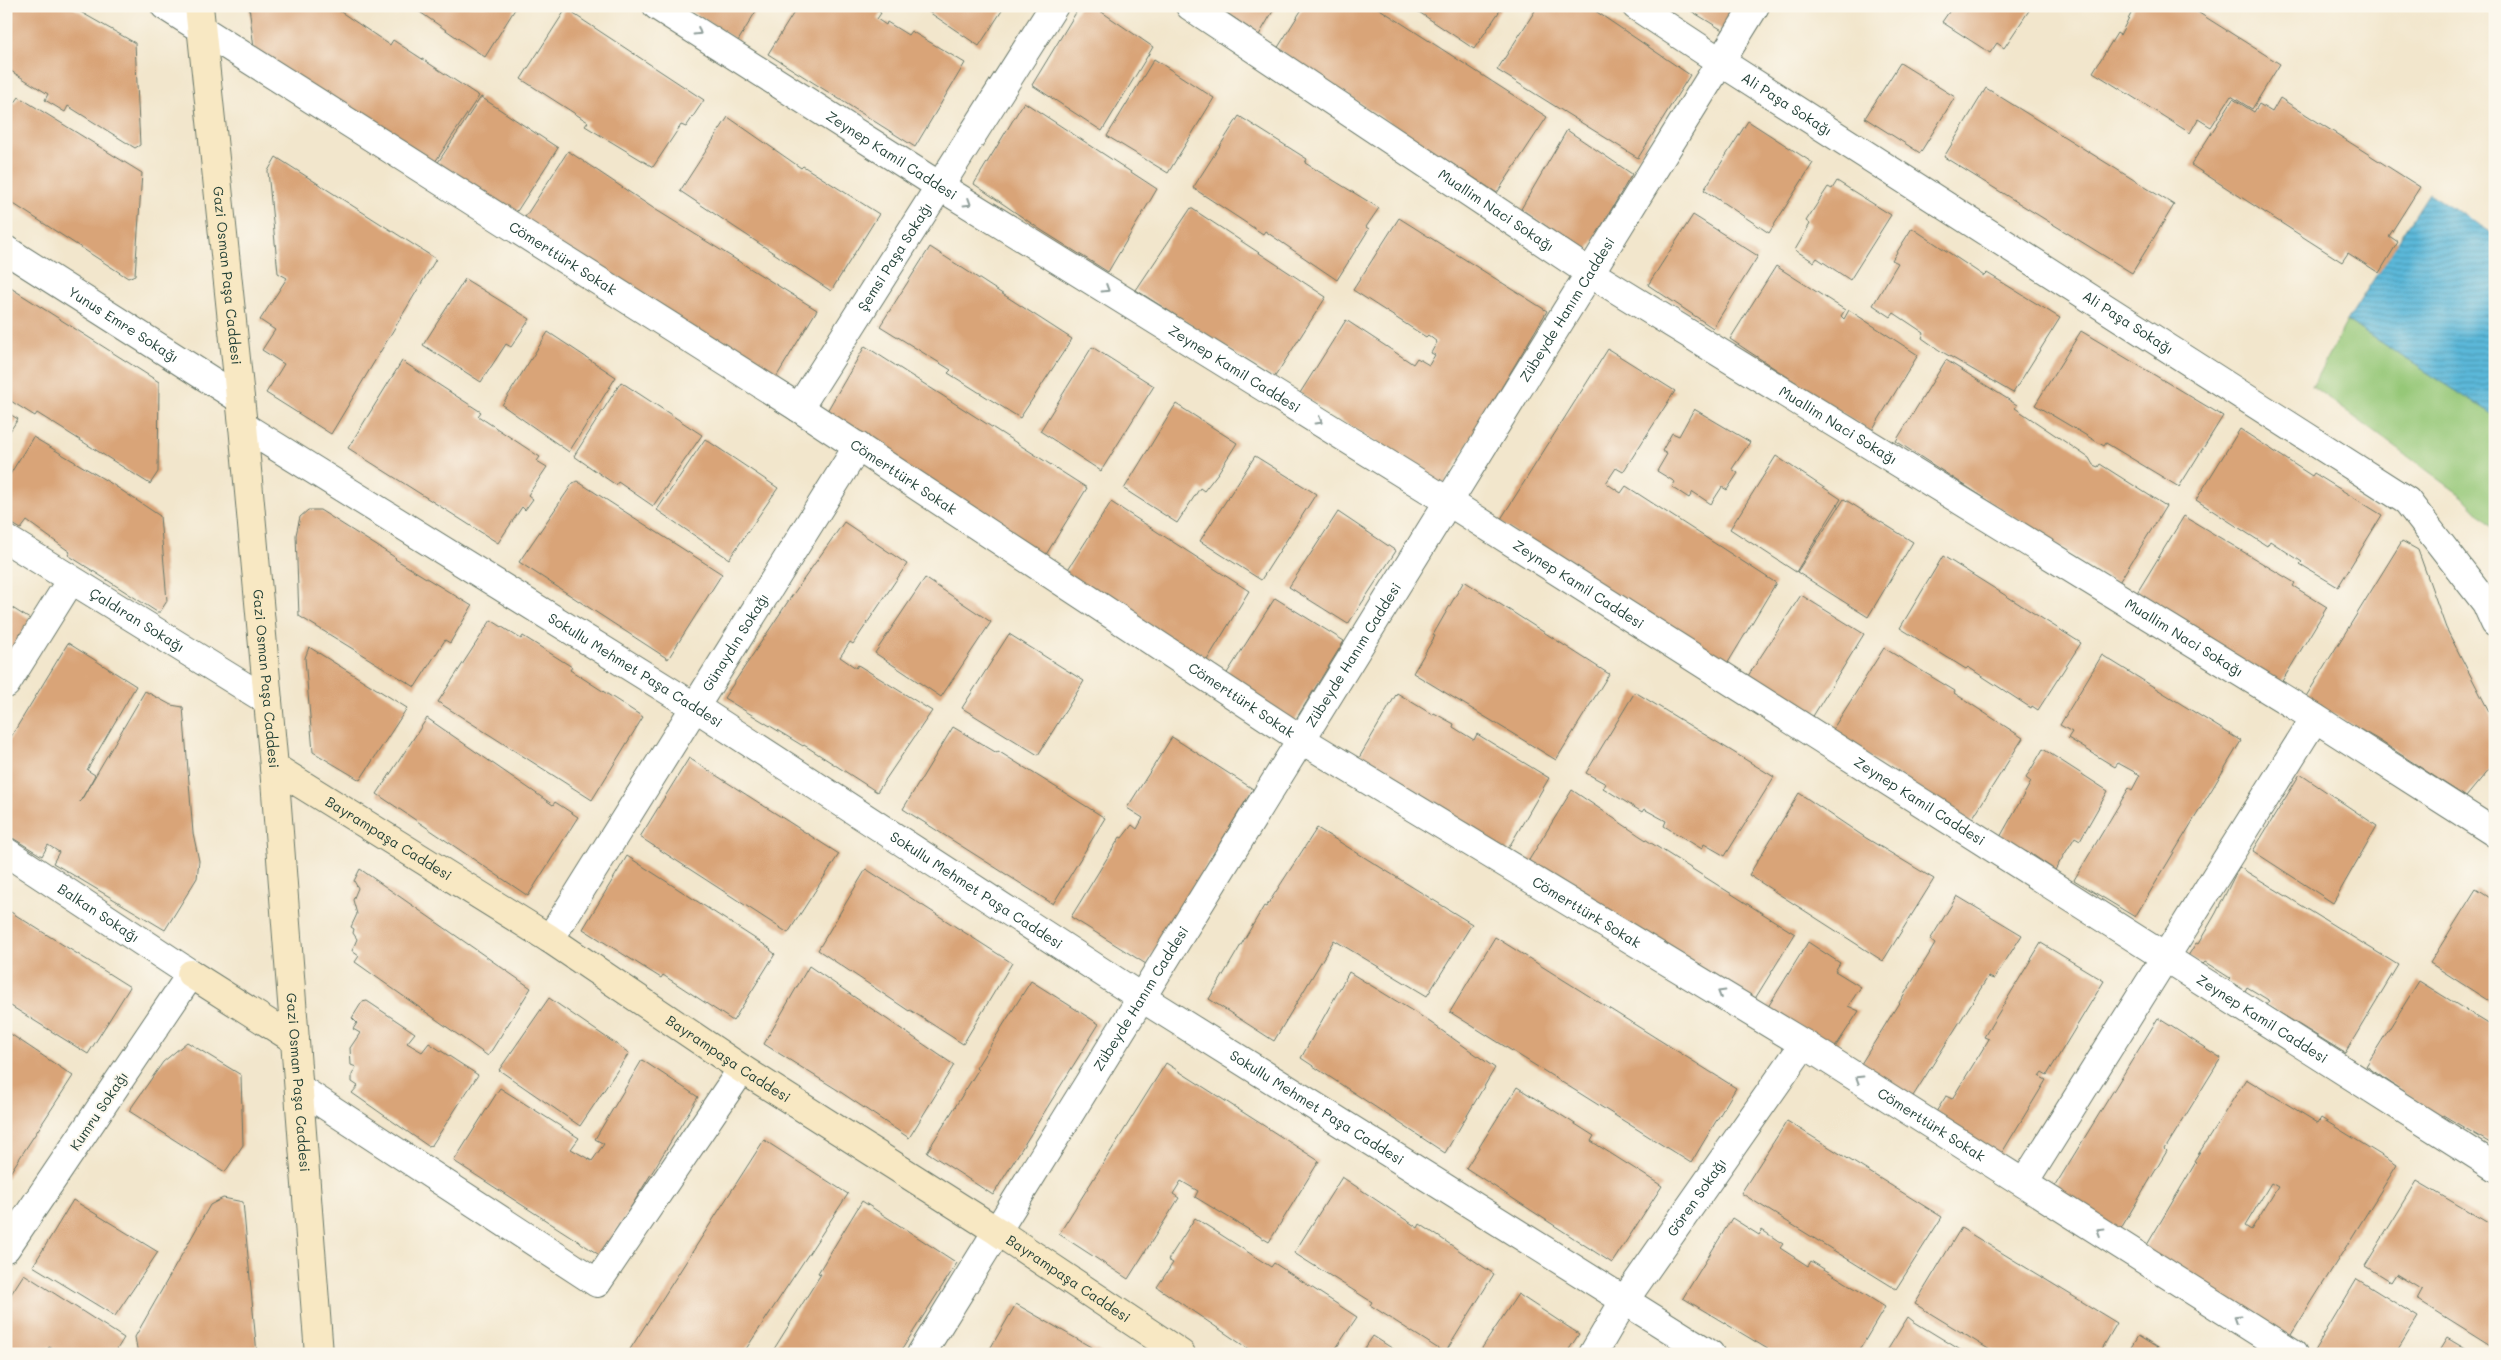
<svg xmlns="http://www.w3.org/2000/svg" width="2501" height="1360" font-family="Mali,sans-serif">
	<defs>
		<pattern id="water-rules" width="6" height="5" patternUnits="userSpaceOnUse" patternTransform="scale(1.25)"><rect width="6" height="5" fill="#5bb8d9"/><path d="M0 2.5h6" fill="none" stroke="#4b97b1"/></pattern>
	</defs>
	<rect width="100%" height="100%" fill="#fbf7ec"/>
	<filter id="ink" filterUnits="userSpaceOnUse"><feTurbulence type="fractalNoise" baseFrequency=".02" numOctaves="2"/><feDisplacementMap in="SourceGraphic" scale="10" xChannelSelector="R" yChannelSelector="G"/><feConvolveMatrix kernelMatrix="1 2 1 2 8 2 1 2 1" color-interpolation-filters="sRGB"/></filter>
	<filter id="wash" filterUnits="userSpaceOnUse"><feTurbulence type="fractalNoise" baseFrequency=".0096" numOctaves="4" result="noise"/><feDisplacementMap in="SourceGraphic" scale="20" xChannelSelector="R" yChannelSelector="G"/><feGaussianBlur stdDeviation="1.12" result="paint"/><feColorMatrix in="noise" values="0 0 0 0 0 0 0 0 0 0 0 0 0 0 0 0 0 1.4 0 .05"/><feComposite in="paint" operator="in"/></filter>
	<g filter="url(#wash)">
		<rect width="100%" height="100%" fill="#f2e6cc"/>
		<polygon fill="#96c878" stroke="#5a8256" points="2347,321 2495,416 2495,530 2462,496 2312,386"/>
		<polygon fill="url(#water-rules)" stroke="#3d7a86" points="2429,193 2495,235 2495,416 2347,321"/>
		<g id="blocks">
			<g fill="#d9a478" fill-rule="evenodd">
				<polygon points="6,6 70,6 135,43 140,145 135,148 68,106 65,112 45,100 48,94 6,68"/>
				<polygon points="249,6 332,6 390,45 393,40 479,96 431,168 254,49"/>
				<polygon points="415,6 517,6 485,57 414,8"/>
				<polygon points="683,6 759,6 738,41"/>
				<polygon points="798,6 870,6 881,13 877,19 886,25 887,22 908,35 911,31 965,63 915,147 768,54"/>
				<polygon points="920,6 1005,6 979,46"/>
				<polygon points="1080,6 1093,6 1153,47 1102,131 1032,85"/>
				<polygon points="1217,6 1276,6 1259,35"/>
				<polygon points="1304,6 1375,6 1547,117 1497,193 1277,49"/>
				<polygon points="1410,6 1503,6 1474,49"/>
				<polygon points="1538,6 1588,6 1690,75 1638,158 1497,70"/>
				<polygon points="1683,6 1739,6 1724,31"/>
				<polygon points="1953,6 2032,6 2004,48 1997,43 1990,53 1942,22"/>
				<polygon points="2135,6 2188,6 2280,64 2252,109 2231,96 2211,127 2198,119 2190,133 2093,72 2117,33 2120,35"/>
				<polygon points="566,9 704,100 686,127 681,125 653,167 585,126 588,122 521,79"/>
				<polygon points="1154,59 1214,98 1168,173 1107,136"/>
				<polygon points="1900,63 1955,97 1920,153 1865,118"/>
				<polygon points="1986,88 2174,205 2132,273 1944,157"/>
				<polygon points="19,97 142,173 135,275 128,278 6,199 6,115"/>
				<polygon points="481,97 558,148 512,219 433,170"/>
				<polygon points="2280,98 2420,187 2389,236 2398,242 2379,273 2348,253 2342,262 2191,165 2233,99 2254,112 2259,104 2272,112"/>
				<polygon points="1024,102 1157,189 1108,272 1041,230 974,184"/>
				<polygon points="1239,116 1307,159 1305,163 1379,208 1366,227 1369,229 1337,280 1265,231 1263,234 1193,188"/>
				<polygon points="728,117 801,168 803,166 879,214 831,291 680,191"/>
				<polygon points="1748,121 1813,163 1769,233 1704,190"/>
				<polygon points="1567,130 1632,174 1586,253 1521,209"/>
				<polygon points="568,151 653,208 817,310 772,384 520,225"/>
				<polygon points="276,157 436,259 331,434 266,393 284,364 262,350 275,330 260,320 287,278 278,273 268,171"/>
				<polygon points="1837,181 1891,215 1850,280 1817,258 1814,262 1795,250 1810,224 1806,221 1828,187 1832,189"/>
				<polygon points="1191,208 1326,297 1274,378 1136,290"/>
				<polygon points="1693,215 1758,256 1713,328 1648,285"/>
				<polygon points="1399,218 1547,311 1443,486 1300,393 1346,320 1413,364 1417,358 1429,365 1435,355 1431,353 1437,342 1428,335 1426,337 1353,290"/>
				<polygon points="1912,228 1984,276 1987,273 2060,318 2013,393 1939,350 1922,338 1924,333 1894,313 1891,317 1873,305 1898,263 1892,260"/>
				<polygon points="930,247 1072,339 1020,418 948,373 951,370 880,326"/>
				<polygon points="1776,266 1845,310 1841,316 1844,319 1849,310 1918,355 1871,432 1730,339"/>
				<polygon points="465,279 530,319 511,347 506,344 481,382 423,345"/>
				<polygon points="6,285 159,382 158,472 150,484 37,413 35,416 6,398"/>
				<polygon points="2081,331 2223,416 2179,487 2106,443 2104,446 2035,405"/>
				<polygon points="548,332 616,377 569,452 502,405"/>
				<polygon points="865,346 1087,488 1042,561 823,418"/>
				<polygon points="1092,347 1154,386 1101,471 1040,431"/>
				<polygon points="1608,349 1675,391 1623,472 1616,468 1606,483 1621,493 1626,486 1776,583 1726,666 1499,522"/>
				<polygon points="1946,360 2017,405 2015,408 2089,458 2093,465 2098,467 2100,464 2166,506 2118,584 1896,441"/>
				<polygon points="402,361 481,412 478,416 540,457 537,461 547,467 528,495 533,499 525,510 522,507 498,543 348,448"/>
				<polygon points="621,382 702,435 653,506 618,482 616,485 574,456"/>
				<polygon points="1176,404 1237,443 1218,473 1204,491 1200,488 1177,523 1124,489"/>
				<polygon points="1694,409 1750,442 1732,469 1738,473 1727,490 1722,487 1711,504 1693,492 1689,498 1672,487 1675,482 1657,471 1667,454 1662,451 1672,433 1679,436"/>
				<polygon points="6,412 18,419 6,437"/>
				<polygon points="2240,429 2312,476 2314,473 2382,515 2338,587 2300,564 2302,562 2270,541 2267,546 2196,500"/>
				<polygon points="33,437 112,484 160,516 167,601 160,612 157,612 68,555 70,552 27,521 21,529 6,520 6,481"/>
				<polygon points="705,439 778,488 729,559 657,510"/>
				<polygon points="1255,456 1316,494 1261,580 1200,541"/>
				<polygon points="1776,456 1841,499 1796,572 1730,529"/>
				<polygon points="577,481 722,574 668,659 519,562 573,483"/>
				<polygon points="1844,499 1913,542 1868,617 1797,572"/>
				<polygon points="1111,502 1249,591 1204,665 1065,574"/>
				<polygon points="308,510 320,510 396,558 395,559 472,606 450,643 445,640 415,687 299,616 296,535 300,517"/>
				<polygon points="1338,512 1396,551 1348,624 1289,587"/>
				<polygon points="2184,516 2295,583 2293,586 2327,607 2281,683 2135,596"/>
				<polygon points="844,522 907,564 853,644 850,642 840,657 856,668 858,665 932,711 877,792 804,745 803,746 724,698 789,600"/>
				<polygon points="2402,541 2418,550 2446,628 2495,723 2495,762 2466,797 2377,739 2305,698"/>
				<polygon points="1943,556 2081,643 2038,710 2032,706 2031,708 1968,667 1966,669 1900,628"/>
				<polygon points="925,578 991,622 941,697 875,653"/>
				<polygon points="1464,581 1609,674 1556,760 1413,673 1435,636 1433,635"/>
				<polygon points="1801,595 1864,634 1810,721 1746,679"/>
				<polygon points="1275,598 1344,641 1293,724 1222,681"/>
				<polygon points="6,604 33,621 6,662"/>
				<polygon points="491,620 521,639 523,636 572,667 570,670 643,717 592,800 438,702"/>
				<polygon points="1009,634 1084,681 1038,755 962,708"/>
				<polygon points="68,643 136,686 87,770 95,775 80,802 145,691 171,705 183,707 193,833 199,861 197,878 165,930 53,863 59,852 48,845 42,856 6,834 6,745"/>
				<polygon points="309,647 407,708 360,780 313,752 305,658"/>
				<polygon points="1884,648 1955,691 1954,693 2023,738 1970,822 1831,732"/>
				<polygon points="2102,655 2241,741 2135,917 2074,880 2129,788 2132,790 2140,775 2118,763 2115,767 2068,738 2072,732 2060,725"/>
				<polygon points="1635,692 1774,777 1725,856 1704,844 1702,849 1664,826 1666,821 1644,809 1642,812 1603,788 1606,784 1586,773"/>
				<polygon points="1397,693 1433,715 1434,713 1454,724 1453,727 1474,740 1477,734 1549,778 1505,854 1356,763"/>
				<polygon points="427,718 553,805 555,802 578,817 528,896 377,794"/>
				<polygon points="953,727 997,753 998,751 1105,818 1053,904 903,809"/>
				<polygon points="1172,737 1253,789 1146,964 1071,917 1120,837 1122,838 1132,825 1137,829 1143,818 1127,808"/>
				<polygon points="2043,749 2108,791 2080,840 2075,837 2055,870 2033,855 1999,839 2031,782 2026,778"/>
				<polygon points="689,758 839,854 788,933 640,837"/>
				<polygon points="2300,774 2377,826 2333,903 2253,851"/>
				<polygon points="1572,790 1640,836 1795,934 1748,1010 1526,865"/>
				<polygon points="1799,793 1866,838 1934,879 1883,961 1749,875"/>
				<polygon points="1317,828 1472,924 1427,996 1334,940 1274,1041 1209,999 1264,906 1266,907"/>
				<polygon points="627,856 771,949 770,950 775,954 733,1021 663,975 661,978 583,929"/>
				<polygon points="2239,867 2398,965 2345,1053 2267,1005 2270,1001 2247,987 2245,991 2228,980 2230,978 2205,962 2203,964 2188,956 2196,943 2198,944 2216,913"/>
				<polygon points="360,869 531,988 488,1056 355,962 359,956 352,951 357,939 353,933 354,929 351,927 357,914 353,900 358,888 354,881"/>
				<polygon points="866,869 1012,963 963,1044 910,1010 909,1011 818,950"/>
				<polygon points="2476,889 2495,901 2495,1005 2430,963"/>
				<polygon points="1957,896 2022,935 1994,979 1988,977 1908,1104 1856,1072 1928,956 1935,944 1930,940"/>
				<polygon points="6,909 130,987 88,1054 6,1003"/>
				<polygon points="1495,937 1736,1088 1691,1163 1450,1012"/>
				<polygon points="1808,942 1840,963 1835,971 1861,987 1848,1006 1859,1011 1830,1055 1763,1015"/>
				<polygon points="2041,943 2104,981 2047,1075 2042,1072 2039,1076 2046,1080 1997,1161 1931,1120 1946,1096 1952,1099 1989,1039 1984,1037"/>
				<polygon points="809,966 954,1065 909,1138 836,1089 764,1044"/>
				<polygon points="1349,972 1424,1018 1495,1068 1445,1153 1301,1058"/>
				<polygon points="1031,981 1099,1024 993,1195 927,1152 978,1070 976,1068"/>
				<polygon points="2419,981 2495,1028 2495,1146 2443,1115 2442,1118 2366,1066"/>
				<polygon points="549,998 629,1053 580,1126 499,1070"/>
				<polygon points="367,1001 415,1033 407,1043 422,1052 429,1043 478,1075 432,1145 428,1146 352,1093 358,1086 352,1082 352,1075 356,1067 351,1065 350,1048 360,1033 353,1029 357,1023 352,1018 362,1002"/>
				<polygon points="2158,1018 2221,1058 2165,1149 2167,1151 2117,1235 2050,1194"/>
				<polygon points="6,1031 73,1076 6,1179"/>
				<polygon points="187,1042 241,1075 243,1145 225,1172 129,1111 163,1062"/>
				<polygon points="642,1060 698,1097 601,1256 454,1161 500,1088 579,1138 571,1149 592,1161 604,1144 595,1139"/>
				<polygon points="1166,1063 1319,1161 1269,1242 1195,1197 1198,1191 1181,1181 1173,1194 1179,1198 1128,1279 1059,1234"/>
				<path d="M2246,1079L2318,1123L2321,1118L2397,1165L2286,1343L2144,1250L2196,1162L2194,1161ZM2271,1183L2278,1187L2251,1230L2245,1226Z"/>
				<polygon points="1517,1087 1594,1136 1591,1141 1662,1186 1612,1263 1466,1168"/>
				<polygon points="1787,1121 1942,1217 1896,1289 1741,1193"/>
				<polygon points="764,1140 848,1194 746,1349 750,1352 749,1354 627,1354"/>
				<polygon points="1342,1177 1418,1228 1420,1224 1494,1274 1445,1353 1370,1305 1372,1302 1294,1253"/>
				<polygon points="2417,1181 2495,1227 2495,1348 2417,1299 2422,1290 2396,1274 2391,1282 2365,1266"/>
				<polygon points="223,1198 243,1202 257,1354 138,1354 135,1337 210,1205"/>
				<polygon points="73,1200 158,1252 115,1316 33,1266"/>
				<polygon points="862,1201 957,1263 899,1354 782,1354 774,1349 821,1274 818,1273"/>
				<polygon points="1195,1218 1271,1267 1274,1263 1357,1317 1332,1354 1256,1354 1157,1287 1173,1263 1168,1260"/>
				<polygon points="1732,1218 1759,1235 1762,1230 1783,1244 1780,1248 1808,1266 1811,1261 1885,1307 1857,1354 1776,1354 1683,1298"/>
				<polygon points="1961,1228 2117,1323 2099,1354 2000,1354 1996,1351 1995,1353 1915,1304"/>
				<polygon points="24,1274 124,1338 114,1354 53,1354 55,1350 49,1347 44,1354 6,1354 6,1302"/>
				<polygon points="2357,1279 2418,1317 2395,1354 2318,1354 2314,1351"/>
				<polygon points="1518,1294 1579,1334 1566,1354 1478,1354"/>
				<polygon points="1016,1304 1103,1354 987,1354"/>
				<polygon points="1908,1317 1913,1321 1967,1354 1885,1354"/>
				<polygon points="1373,1336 1401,1354 1361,1354"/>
				<polygon points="2138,1336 2167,1354 2127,1354"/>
				<polygon points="2447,1338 2474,1354 2437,1354"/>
			</g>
		</g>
	</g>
	<g filter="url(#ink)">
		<use href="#blocks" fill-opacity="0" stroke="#697869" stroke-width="1"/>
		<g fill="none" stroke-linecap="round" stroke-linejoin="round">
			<defs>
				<g id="street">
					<path id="s1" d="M165,6L799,408L1302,740L1804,1044L2293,1354"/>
					<path id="s2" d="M657,6L941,187L1449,502L2495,1167"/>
					<path id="s3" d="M1190,6L1590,273L2315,718L2495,833"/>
					<path id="s4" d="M1636,6L1721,62L2407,501L2486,603L2495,623"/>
					<path id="s5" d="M6,250L240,399"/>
					<path id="s6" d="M799,408L1054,6"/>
					<path id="s7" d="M243,426L695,707L1142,998L1710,1354"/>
					<path id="s8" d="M6,539L268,701"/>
					<polyline points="6,684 71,580"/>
					<path id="s9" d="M6,852L191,974L6,1248"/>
					<path id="s10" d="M550,939L858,446"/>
					<polyline points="299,1088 597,1283 742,1069"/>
					<polyline points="2024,1183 2315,718"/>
					<path id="s11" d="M921,1354L1755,6"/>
					<path id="s12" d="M1593,1354L1624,1301L1804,1044"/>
				</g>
				<g id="secondary">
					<path id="s13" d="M199,6L243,426L274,767L319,1354"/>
					<path id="s14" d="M274,767L550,939L742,1069L997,1231L1181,1354"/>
					<polyline points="191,974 295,1040"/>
				</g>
			</defs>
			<use href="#street" stroke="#697869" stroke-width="30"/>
			<use href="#secondary" stroke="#697869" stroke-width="30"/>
			<use href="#street" stroke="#fff" stroke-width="28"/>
			<use href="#secondary" stroke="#f8e8c3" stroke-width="28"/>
		</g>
		<defs><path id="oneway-chevron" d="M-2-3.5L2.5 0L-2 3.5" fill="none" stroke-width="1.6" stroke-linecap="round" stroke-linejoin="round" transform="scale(1.25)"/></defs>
		<g stroke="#8f9e9a">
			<use href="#oneway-chevron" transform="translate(698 32) rotate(32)"/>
			<use href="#oneway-chevron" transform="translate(968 203) rotate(32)"/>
			<use href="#oneway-chevron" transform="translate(1106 289) rotate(32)"/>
			<use href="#oneway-chevron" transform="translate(1319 421) rotate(32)"/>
			<use href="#oneway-chevron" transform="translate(1721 993) rotate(-149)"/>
			<use href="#oneway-chevron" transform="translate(1859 1079) rotate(-148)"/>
			<use href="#oneway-chevron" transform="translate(2100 1231) rotate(-148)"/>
			<use href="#oneway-chevron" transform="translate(2237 1318) rotate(-148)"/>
		</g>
	</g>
	<g text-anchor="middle" stroke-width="4" stroke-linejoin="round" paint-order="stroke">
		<g font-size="14" fill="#1f3d34" stroke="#fbf7ec">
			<text dy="5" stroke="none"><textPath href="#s4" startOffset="180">Ali Paşa Sokağı</textPath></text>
			<text dy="5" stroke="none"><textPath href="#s2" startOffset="278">Zeynep Kamil Caddesi</textPath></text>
			<text dy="5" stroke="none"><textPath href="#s3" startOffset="368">Muallim Naci Sokağı</textPath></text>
			<text dy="5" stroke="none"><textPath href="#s1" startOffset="471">Cömerttürk Sokak</textPath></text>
			<text dy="5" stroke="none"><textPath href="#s6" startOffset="179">Şemsi Paşa Sokağı</textPath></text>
			<text dy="5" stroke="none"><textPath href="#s13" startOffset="271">Gazi Osman Paşa Caddesi</textPath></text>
			<text dy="5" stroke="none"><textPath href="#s11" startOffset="1228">Zübeyde Hanım Caddesi</textPath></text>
			<text dy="5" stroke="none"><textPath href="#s4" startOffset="585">Ali Paşa Sokağı</textPath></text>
			<text dy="5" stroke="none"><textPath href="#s5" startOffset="139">Yunus Emre Sokağı</textPath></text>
			<text dy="5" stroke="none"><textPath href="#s2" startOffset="682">Zeynep Kamil Caddesi</textPath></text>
			<text dy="5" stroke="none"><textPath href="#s3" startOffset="772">Muallim Naci Sokağı</textPath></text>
			<text dy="5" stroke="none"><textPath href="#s1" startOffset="876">Cömerttürk Sokak</textPath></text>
			<text dy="5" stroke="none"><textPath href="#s2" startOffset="1088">Zeynep Kamil Caddesi</textPath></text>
			<text dy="5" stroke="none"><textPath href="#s8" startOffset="154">Çaldıran Sokağı</textPath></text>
			<text dy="5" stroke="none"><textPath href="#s3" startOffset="1178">Muallim Naci Sokağı</textPath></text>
			<text dy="5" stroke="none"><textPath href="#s10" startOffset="350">Günaydın Sokağı</textPath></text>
			<text dy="5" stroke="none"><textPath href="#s11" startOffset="822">Zübeyde Hanım Caddesi</textPath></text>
			<text dy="5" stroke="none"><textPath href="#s7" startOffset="462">Sokullu Mehmet Paşa Caddesi</textPath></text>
			<text dy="5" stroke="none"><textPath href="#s13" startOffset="676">Gazi Osman Paşa Caddesi</textPath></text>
			<text dy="5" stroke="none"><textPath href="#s1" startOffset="1281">Cömerttürk Sokak</textPath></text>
			<text dy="5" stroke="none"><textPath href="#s2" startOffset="1492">Zeynep Kamil Caddesi</textPath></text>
			<text dy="5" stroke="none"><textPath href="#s14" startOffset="135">Bayrampaşa Caddesi</textPath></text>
			<text dy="5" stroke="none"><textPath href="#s7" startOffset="868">Sokullu Mehmet Paşa Caddesi</textPath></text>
			<text dy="5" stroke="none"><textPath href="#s1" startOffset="1686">Cömerttürk Sokak</textPath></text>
			<text dy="5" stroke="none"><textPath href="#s9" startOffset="111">Balkan Sokağı</textPath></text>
			<text dy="5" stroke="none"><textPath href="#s11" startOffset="418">Zübeyde Hanım Caddesi</textPath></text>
			<text dy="5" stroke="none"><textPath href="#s2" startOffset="1898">Zeynep Kamil Caddesi</textPath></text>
			<text dy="5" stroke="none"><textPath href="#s14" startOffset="540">Bayrampaşa Caddesi</textPath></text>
			<text dy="5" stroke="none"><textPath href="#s13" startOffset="1081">Gazi Osman Paşa Caddesi</textPath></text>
			<text dy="5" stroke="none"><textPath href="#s7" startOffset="1272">Sokullu Mehmet Paşa Caddesi</textPath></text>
			<text transform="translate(99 1111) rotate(-56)" y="5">Kumru Sokağı</text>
			<text dy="5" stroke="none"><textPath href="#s1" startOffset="2091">Cömerttürk Sokak</textPath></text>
			<text dy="5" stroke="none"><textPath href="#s12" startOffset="188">Gören Sokağı</textPath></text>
			<text dy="5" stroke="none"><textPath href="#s14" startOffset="945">Bayrampaşa Caddesi</textPath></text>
		</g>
	</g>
	<rect width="2501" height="1360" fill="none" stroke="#fbf7ec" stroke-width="25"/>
</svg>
